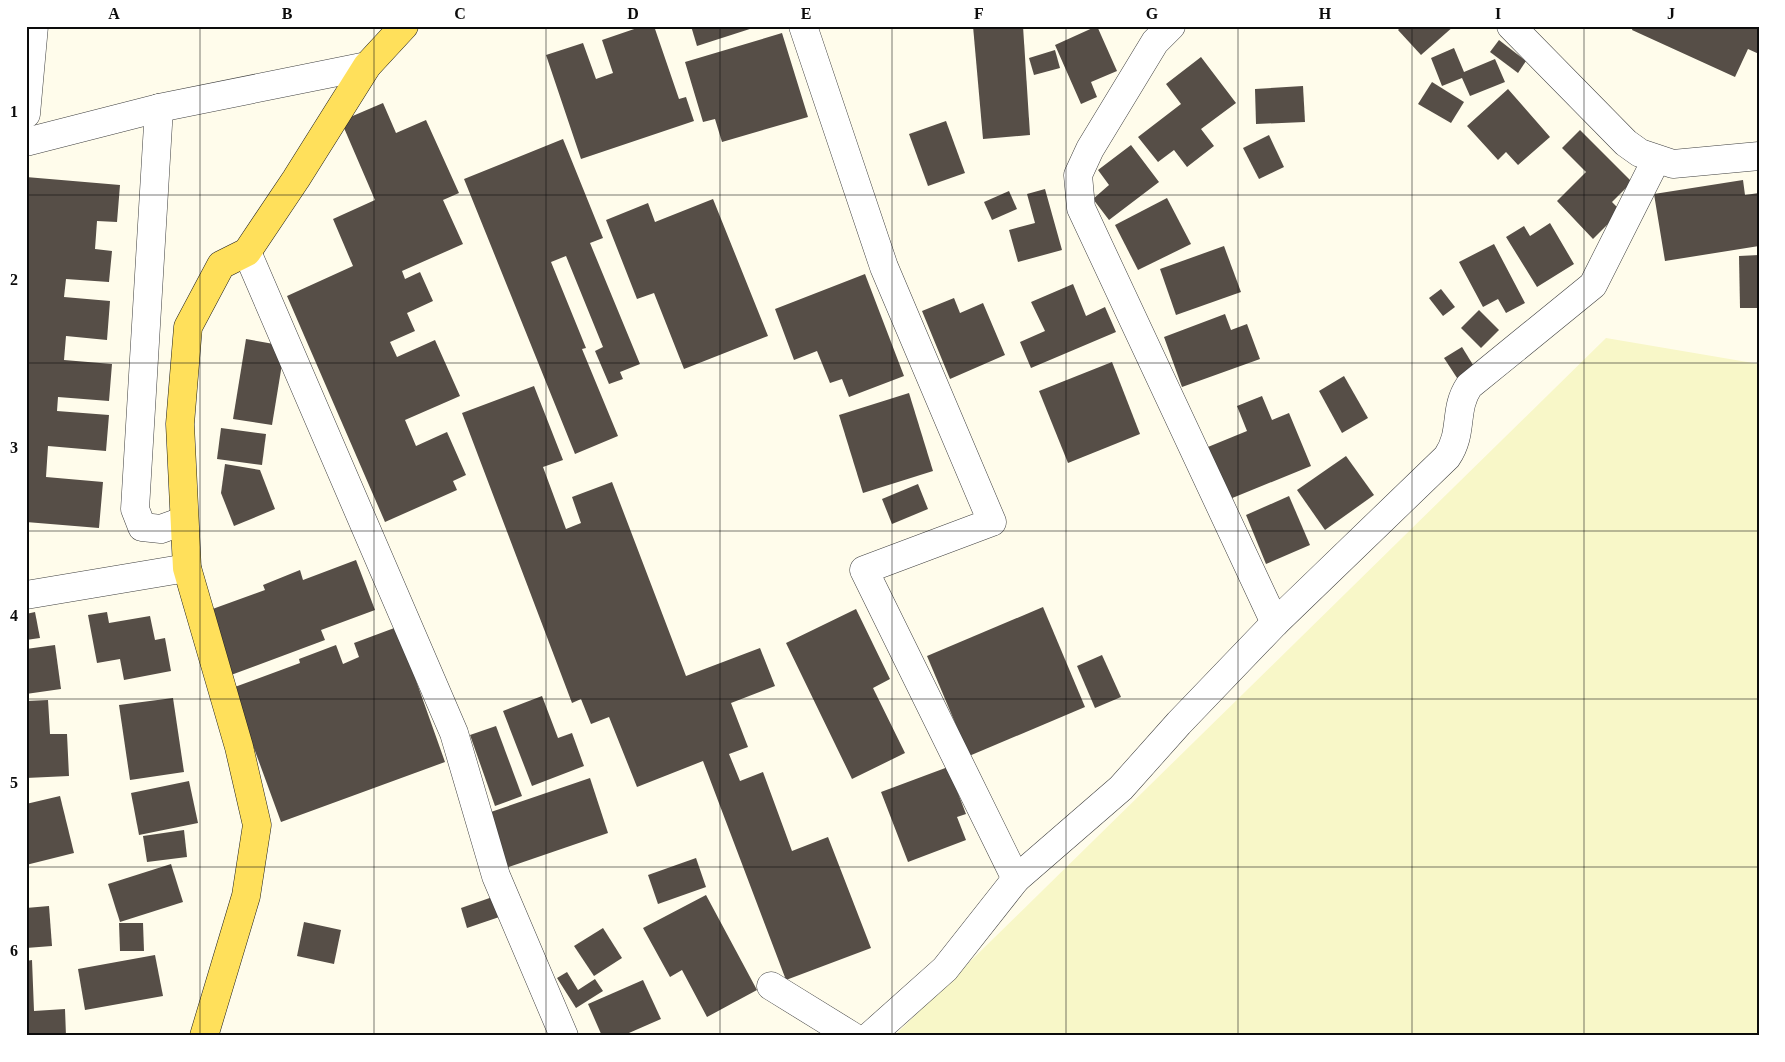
<svg xmlns="http://www.w3.org/2000/svg" width="1785" height="1062" font-family="Georgia,serif">
	<rect width="100%" height="100%" fill="#fffceb"/>
	<polygon fill="#f8f7c8" points="1606,338 1759,364 1759,1036 894,1036"/>
	<g fill="#564e47">
		<polygon points="643,26 654,26 679,99 686,97 694,121 581,159 546,55 583,43 596,79 613,73 602,40"/>
		<polygon points="691,26 756,26 756,27 697,46"/>
		<polygon points="973,26 1023,26 1030,135 983,139"/>
		<polygon points="1097,26 1117,71 1091,82 1097,97 1081,104 1055,45"/>
		<polygon points="1402,26 1454,26 1421,55 1398,30"/>
		<polygon points="1633,26 1759,26 1759,54 1748,49 1735,77 1632,30"/>
		<polygon points="782,33 808,117 722,142 715,119 703,122 685,62"/>
		<polygon points="1499,40 1526,61 1518,73 1490,52"/>
		<polygon points="1454,48 1464,72 1495,59 1505,82 1470,96 1462,78 1442,86 1431,58"/>
		<polygon points="1055,50 1060,68 1034,75 1029,58"/>
		<polygon points="1201,57 1236,103 1201,129 1214,146 1187,167 1174,150 1158,162 1138,137 1181,104 1166,84"/>
		<polygon points="1432,82 1464,102 1451,123 1418,104"/>
		<polygon points="1303,86 1305,122 1256,124 1255,89"/>
		<polygon points="1508,89 1550,137 1518,165 1506,152 1498,160 1467,126"/>
		<polygon points="383,103 396,133 426,120 459,193 443,200 463,244 402,271 405,279 420,272 433,301 407,313 415,331 390,342 397,357 435,340 460,396 405,420 416,446 447,432 466,475 453,481 457,490 385,522 287,296 353,266 333,219 375,200 341,121"/>
		<polygon points="946,121 965,173 928,186 909,134"/>
		<polygon points="1580,130 1632,182 1612,202 1621,211 1593,239 1557,201 1586,172 1562,148"/>
		<polygon points="1269,135 1284,167 1259,179 1243,148"/>
		<polygon points="563,139 603,238 590,243 640,364 620,372 623,379 609,384 595,351 603,347 566,256 551,262 586,348 582,349 618,436 575,454 464,179"/>
		<polygon points="1131,145 1159,182 1109,220 1093,199 1109,185 1098,170"/>
		<polygon points="26,177 120,185 117,222 97,221 95,249 112,251 109,282 66,279 64,297 110,301 107,340 66,336 64,360 112,364 109,401 58,397 57,411 109,415 106,451 48,446 46,477 103,482 99,528 26,522"/>
		<polygon points="1743,180 1745,195 1759,193 1759,246 1665,261 1654,194"/>
		<polygon points="1045,189 1062,250 1018,262 1009,230 1035,223 1027,194"/>
		<polygon points="1009,191 1017,209 992,220 984,202"/>
		<polygon points="1167,198 1191,244 1138,270 1115,225"/>
		<polygon points="713,199 768,336 684,369 654,293 637,299 606,220 648,203 655,222"/>
		<polygon points="1550,223 1574,264 1537,287 1506,237 1524,226 1530,236"/>
		<polygon points="1494,244 1525,303 1506,313 1498,299 1483,307 1459,262"/>
		<polygon points="1224,246 1241,292 1176,315 1160,269"/>
		<polygon points="1759,255 1759,308 1740,308 1739,256"/>
		<polygon points="865,274 904,376 849,397 842,379 830,383 817,351 794,360 775,309"/>
		<polygon points="1073,284 1086,316 1105,307 1116,332 1031,368 1020,342 1045,331 1031,302"/>
		<polygon points="1441,289 1455,307 1443,316 1429,298"/>
		<polygon points="954,298 960,313 983,303 1005,355 950,379 922,311"/>
		<polygon points="1479,310 1499,330 1481,348 1461,328"/>
		<polygon points="1225,314 1231,330 1247,324 1260,359 1182,387 1164,337"/>
		<polygon points="246,339 285,346 272,425 233,419"/>
		<polygon points="1462,347 1478,373 1461,384 1444,358"/>
		<polygon points="1112,362 1140,434 1068,463 1039,391"/>
		<polygon points="1344,376 1368,418 1342,433 1319,391"/>
		<polygon points="534,386 563,460 543,467 566,529 581,523 572,497 612,482 686,676 760,648 775,686 731,703 748,747 729,754 740,781 763,772 792,851 828,837 871,948 786,980 703,761 637,787 609,717 591,724 581,699 572,703 462,413"/>
		<polygon points="909,393 933,471 863,493 839,415"/>
		<polygon points="1262,396 1272,420 1289,413 1311,466 1225,501 1203,449 1247,431 1237,406"/>
		<polygon points="221,428 266,434 262,465 217,459"/>
		<polygon points="1346,456 1374,495 1325,530 1297,490"/>
		<polygon points="225,464 260,470 275,509 234,526 221,493"/>
		<polygon points="918,484 928,509 892,524 882,499"/>
		<polygon points="1289,496 1310,545 1266,564 1246,515"/>
		<polygon points="356,560 375,610 321,630 325,640 231,675 207,611 265,590 263,585 300,570 303,580"/>
		<polygon points="1043,607 1085,707 969,756 927,656"/>
		<polygon points="856,609 890,679 873,688 905,753 852,779 786,643"/>
		<polygon points="35,612 40,638 26,640 26,614"/>
		<polygon points="107,612 109,623 150,616 155,640 165,638 171,671 124,680 120,659 97,663 88,615"/>
		<polygon points="397,627 445,762 281,822 232,688 300,663 299,659 336,645 343,664 359,657 354,643"/>
		<polygon points="55,645 61,689 26,694 26,649"/>
		<polygon points="1102,655 1121,697 1095,708 1077,666"/>
		<polygon points="542,696 558,738 572,733 584,766 532,786 503,711"/>
		<polygon points="173,698 184,772 130,780 119,705"/>
		<polygon points="48,700 50,734 67,734 69,776 26,778 26,701"/>
		<polygon points="496,726 522,796 495,806 470,735"/>
		<polygon points="948,767 966,814 957,817 966,840 908,862 881,792"/>
		<polygon points="590,778 608,833 503,869 485,814"/>
		<polygon points="189,781 198,823 139,835 131,793"/>
		<polygon points="60,796 74,853 26,865 26,804"/>
		<polygon points="184,830 187,857 147,862 143,836"/>
		<polygon points="696,858 706,887 658,904 648,875"/>
		<polygon points="171,864 183,902 120,922 108,884"/>
		<polygon points="501,894 508,914 467,928 461,908"/>
		<polygon points="706,895 757,990 707,1017 682,970 670,977 643,928"/>
		<polygon points="49,906 52,946 26,948 26,908"/>
		<polygon points="304,922 341,930 334,964 297,956"/>
		<polygon points="119,923 143,923 144,951 120,951"/>
		<polygon points="603,928 622,958 594,976 574,946"/>
		<polygon points="155,955 163,996 85,1010 78,969"/>
		<polygon points="32,960 34,1011 65,1009 66,1036 26,1036 26,961"/>
		<polygon points="567,972 578,990 595,979 603,991 576,1008 557,978"/>
		<polygon points="643,980 661,1019 622,1036 602,1036 588,1004"/>
	</g>
	<g fill="none" stroke-linecap="round" stroke-linejoin="round">
		<defs>
			<g id="minor">
				<polyline points="803,26 884,267 992,522 864,570 1016,879"/>
				<polyline points="1171,26 1155,42 1090,149 1078,175 1081,208 1275,623"/>
				<polyline points="1511,26 1626,143 1640,153 1673,164 1759,156"/>
				<polyline points="159,108 135,509 142,527 161,529 183,521"/>
				<polyline points="26,114 34,26"/>
				<polyline points="26,142 159,108 367,66"/>
				<polyline points="247,252 454,733 496,876 564,1036"/>
				<polyline points="26,595 187,568"/>
				<polyline points="771,986 852,1036"/>
				<path d="M870,1036L945,969L1016,879L1121,788L1179,723L1275,623L1447,457C1464,432 1453,410 1469,386L1593,285L1656,160"/>
			</g>
			<polyline id="major" points="204,1036 246,896 257,825 239,747 187,568 180,424 188,327 221,265 247,252 296,179 367,66 404,26"/>
		</defs>
		<use href="#minor" stroke="#3f3f3f" stroke-width="29"/>
		<use href="#major" stroke="#1d1d1d" stroke-width="29"/>
		<use href="#minor" stroke="#fff" stroke-width="28"/>
		<use href="#major" stroke="#ffe05b" stroke-width="28"/>
	</g>
	<path fill="none" stroke="#0c0c0c" stroke-width="1" stroke-opacity="0.55" d="M200,26V1036M374,26V1036M546,26V1036M720,26V1036M892,26V1036M1066,26V1036M1238,26V1036M1412,26V1036M1584,26V1036M26,195H1759M26,363H1759M26,531H1759M26,699H1759M26,867H1759"/>
	<rect width="1785" height="1062" fill="none" stroke="#ffffff" stroke-width="55"/>
	<rect x="28" y="28" width="1730" height="1006" fill="none" stroke="#0c0c0c" stroke-width="2"/>
	<g font-size="16" text-anchor="middle" font-weight="bold" fill="#0c0c0c">
		<text x="114" y="19">A</text>
		<text x="287" y="19">B</text>
		<text x="460" y="19">C</text>
		<text x="633" y="19">D</text>
		<text x="806" y="19">E</text>
		<text x="979" y="19">F</text>
		<text x="1152" y="19">G</text>
		<text x="1325" y="19">H</text>
		<text x="1498" y="19">I</text>
		<text x="1671" y="19">J</text>
		<text x="14" y="117">1</text>
		<text x="14" y="285">2</text>
		<text x="14" y="453">3</text>
		<text x="14" y="621">4</text>
		<text x="14" y="788">5</text>
		<text x="14" y="956">6</text>
	</g>
</svg>
